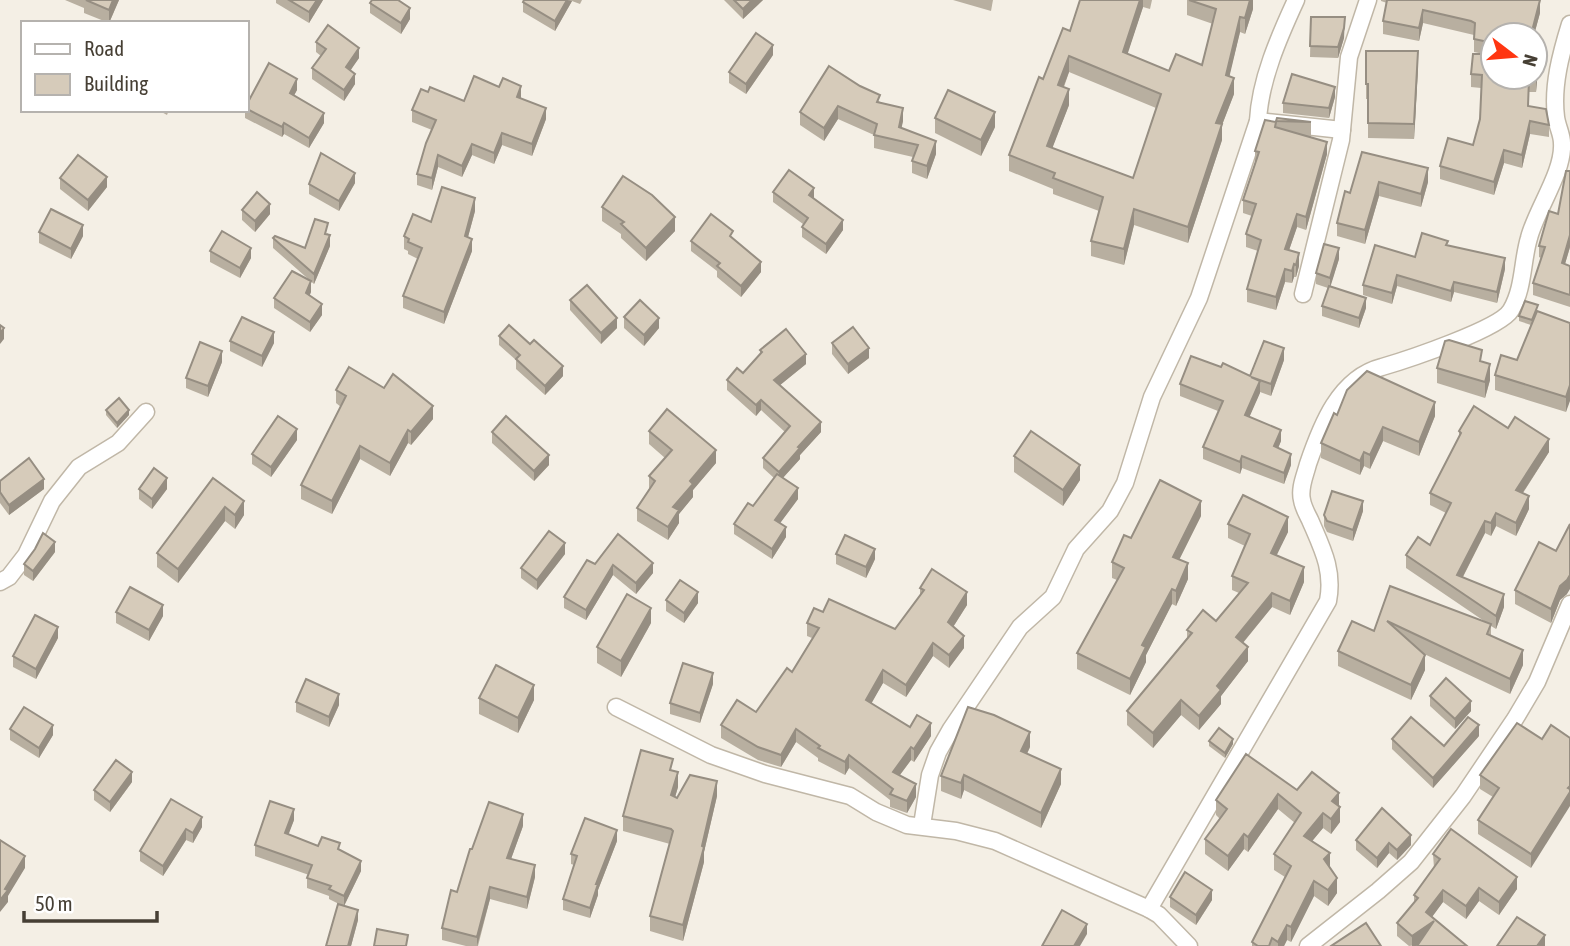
<svg xmlns="http://www.w3.org/2000/svg" width="1570" height="946" font-family="'Asap Condensed',sans-serif">
	<rect width="100%" height="100%" fill="#f4efe5"/>
	<g fill="none" stroke-linecap="round" stroke-linejoin="round">
		<defs>
			<g id="minor">
				<polyline points="1258,121 1342,130"/>
				<polyline points="1303,294 1341,140 1349,57 1368,0"/>
				<polyline points="0,582 9,577 26,555 52,501 79,467 118,443 146,412"/>
				<polyline points="616,707 711,755 765,774 850,796 876,812 907,825 956,831 995,841 1149,909 1159,915 1189,946"/>
				<path d="M922,825L930,775L938,752L951,729L1020,627L1053,597L1076,549L1110,511L1125,483L1152,397L1199,298L1258,121C1260,80 1279,37 1296,0"/>
				<path d="M1149,909L1328,601C1334,570 1322,548 1310,520C1307,514 1303,507 1302,500C1299,488 1305,476 1308,464C1321,426 1339,378 1382,367C1406,360 1500,329 1511,310C1524,288 1522,261 1529,238C1536,210 1564,172 1562,143C1562,134 1557,126 1556,117C1552,86 1561,53 1570,24"/>
				<polyline points="1308,946 1378,891 1411,862 1463,796 1515,719 1537,682 1570,604"/>
			</g>
		</defs>
		<use href="#minor" stroke="#c0b7a7" stroke-width="19"/>
		<use href="#minor" stroke="#fff" stroke-width="16"/>
	</g>
	<g fill="#b8afa0" fill-rule="evenodd">
		<polygon points="65,0 119,0 109,23 84,13 84,8"/>
		<polygon points="276,0 323,0 309,23 276,3"/>
		<polygon points="524,0 582,0 580,4 572,1 555,31 523,12 523,2"/>
		<polygon points="724,0 763,0 743,19"/>
		<polygon points="953,0 993,0 991,11"/>
		<path d="M1080,0H1152L1150,9L1143,7L1127,54L1169,71L1202,65L1213,24L1187,15V0H1253V9L1245,34L1240,32L1229,76L1234,94L1222,125V140L1188,243L1134,225L1124,265L1091,256V241L1099,211L1053,194V189L1009,171V155L1043,79L1070,31ZM1069,72L1156,108L1133,178L1052,148L1069,105L1064,87Z"/>
		<polygon points="1381,0 1540,0 1540,13 1534,35 1493,35 1493,77 1539,59 1536,92 1529,92 1529,106 1549,125 1549,137 1530,134 1522,168 1504,163 1494,195 1440,179 1440,166 1473,145 1480,119 1481,88 1471,87 1471,74 1484,54 1474,52 1474,35 1423,23 1419,41 1383,34 1383,21 1387,3 1381,1"/>
		<polygon points="370,3 410,19 401,34 370,13"/>
		<polygon points="1311,17 1344,38 1338,58 1310,57"/>
		<polygon points="316,42 359,58 350,70 355,84 344,101 312,79 312,68 321,56 316,52"/>
		<polygon points="1366,51 1418,67 1414,139 1368,138 1368,99 1366,99"/>
		<polygon points="773,55 746,94 729,83 729,72"/>
		<polygon points="829,66 880,102 903,121 901,128 936,154 927,179 912,173 912,161 913,157 874,148 874,135 838,119 824,141 800,125 800,112"/>
		<polygon points="297,90 294,95 324,123 309,148 284,134 282,137 245,118 245,110 247,110 247,104"/>
		<polygon points="428,92 464,101 521,97 521,98 546,119 532,156 502,145 494,164 472,155 462,177 438,167 432,190 417,185 417,174 432,130 412,122 412,110"/>
		<polygon points="1335,97 1329,118 1283,113 1283,103"/>
		<polygon points="158,110 169,110 167,115"/>
		<polygon points="935,118 995,127 981,156 935,133"/>
		<polygon points="1276,121 1311,122 1311,137 1327,154 1306,230 1297,227 1289,250 1299,266 1296,277 1294,277 1292,283 1285,282 1276,310 1247,302 1247,289 1258,251 1246,247 1246,234 1252,216 1243,213 1243,200 1255,164 1255,151 1276,128"/>
		<polygon points="1362,152 1428,182 1421,207 1379,196 1365,244 1337,236 1337,223 1350,193"/>
		<polygon points="60,178 107,187 88,211 60,189"/>
		<polygon points="355,183 339,211 309,194 309,184"/>
		<polygon points="773,192 814,199 843,230 826,254 802,237 802,227 803,224 773,202"/>
		<polygon points="602,207 675,231 646,261 621,238 621,234 602,221"/>
		<polygon points="242,210 270,214 255,232 242,220"/>
		<polygon points="475,211 468,237 472,251 444,324 403,308 403,296 418,259 408,254 408,251 404,249 404,236 431,222"/>
		<polygon points="1558,214 1570,247 1565,264 1570,266 1570,307 1533,295 1533,283 1541,258 1539,257 1539,246"/>
		<polygon points="39,232 83,236 71,259 39,243"/>
		<polygon points="328,233 330,246 314,284 273,248 273,238 305,248"/>
		<polygon points="733,238 761,272 741,297 717,277 717,271 691,251 691,241"/>
		<polygon points="1448,245 1505,269 1497,303 1454,292 1451,302 1397,286 1392,304 1363,295 1363,285 1415,257"/>
		<polygon points="210,251 251,258 240,278 210,262"/>
		<polygon points="1339,259 1330,286 1366,308 1359,328 1322,316 1322,306 1328,288 1316,284 1316,273"/>
		<polygon points="311,292 309,296 322,315 310,332 274,308 274,298"/>
		<polygon points="570,300 617,328 601,344 570,310"/>
		<polygon points="1537,311 1570,323 1566,412 1495,390 1495,375 1517,360 1531,325 1519,321 1519,316"/>
		<polygon points="624,317 659,328 644,346 624,328"/>
		<polygon points="499,336 563,376 545,395 516,369 516,360 499,345"/>
		<polygon points="230,341 274,343 262,367 230,351"/>
		<polygon points="832,343 869,358 848,374 832,354"/>
		<polygon points="760,350 806,364 780,385 821,432 800,455 800,459 783,478 798,499 780,523 786,537 772,559 734,534 734,524 753,506 774,478 763,468 763,458 785,432 761,410 756,416 727,390 727,380 743,373 760,354"/>
		<polygon points="1284,360 1271,396 1260,392 1249,417 1281,441 1278,448 1291,465 1284,484 1242,468 1240,474 1203,459 1203,447 1218,411 1180,396 1180,384 1221,367 1250,376"/>
		<polygon points="222,362 208,397 186,388 186,378"/>
		<polygon points="1482,362 1490,380 1485,398 1437,383 1437,368"/>
		<polygon points="336,390 433,419 411,445 408,443 390,476 360,459 332,514 301,499 301,485 341,407 336,403"/>
		<polygon points="106,410 129,415 117,428 106,415"/>
		<polygon points="1337,415 1435,416 1419,456 1383,441 1370,469 1364,466 1360,475 1321,458 1321,443"/>
		<polygon points="649,431 716,463 693,490 693,497 679,514 679,523 668,540 637,521 637,508 649,489 649,476 665,458 649,444"/>
		<polygon points="1459,431 1549,452 1523,493 1529,509 1516,536 1496,526 1491,536 1485,533 1463,577 1504,607 1496,629 1491,626 1491,635 1523,665 1510,694 1422,653 1425,670 1411,700 1338,666 1338,651 1374,631 1390,586 1487,623 1406,568 1406,555 1430,545 1446,513 1430,505 1430,493 1459,437"/>
		<polygon points="492,432 549,465 534,481 492,443"/>
		<polygon points="297,440 271,477 252,464 252,454"/>
		<polygon points="1014,456 1080,480 1063,506 1014,472"/>
		<polygon points="213,478 244,515 235,529 225,521 178,583 157,567 157,553"/>
		<polygon points="0,481 44,489 9,515 0,503"/>
		<polygon points="139,489 167,489 152,509 139,499"/>
		<polygon points="1363,511 1353,541 1327,532 1324,526 1324,515"/>
		<polygon points="1201,516 1179,560 1188,579 1176,606 1172,604 1146,655 1146,662 1130,695 1077,669 1077,653 1117,580 1112,578 1112,562 1131,538"/>
		<polygon points="1228,524 1288,532 1276,555 1304,582 1290,615 1272,607 1243,643 1248,661 1221,696 1221,704 1199,730 1181,715 1153,748 1127,725 1127,711 1187,638 1187,630 1216,621 1239,593 1232,590 1232,576 1245,546 1228,538"/>
		<polygon points="618,534 653,573 636,594 613,575 586,620 564,608 564,597 595,564"/>
		<polygon points="55,552 33,581 24,575 24,564"/>
		<polygon points="565,554 537,590 521,578 521,568"/>
		<polygon points="836,554 875,559 866,578 836,564"/>
		<polygon points="920,588 967,605 953,627 964,648 949,668 933,656 906,697 883,683 871,703 910,727 931,736 914,762 911,760 900,775 916,797 907,813 890,807 890,800 849,768 845,775 818,761 818,758 796,742 781,767 758,760 721,738 721,725 756,712 792,672 812,638 807,636 807,623 823,612 895,629 920,596"/>
		<polygon points="1515,590 1567,594 1560,600 1551,623 1515,604"/>
		<polygon points="666,600 698,603 684,623 666,611"/>
		<polygon points="116,612 163,616 149,641 116,623"/>
		<polygon points="651,623 621,677 597,663 597,647"/>
		<polygon points="58,638 36,679 13,667 13,656"/>
		<polygon points="713,684 700,723 670,714 670,703"/>
		<polygon points="1430,696 1471,711 1455,729 1430,706"/>
		<polygon points="479,698 534,700 518,733 479,714"/>
		<polygon points="296,702 339,705 329,727 296,712"/>
		<polygon points="10,729 53,735 39,758 10,740"/>
		<polygon points="1479,736 1433,788 1392,749 1392,739 1444,746"/>
		<polygon points="1542,739 1531,868 1478,834 1478,820 1493,797 1480,789 1480,775"/>
		<polygon points="1209,741 1233,744 1225,758 1209,746"/>
		<polygon points="1030,747 1027,754 1061,784 1041,828 964,790 961,799 941,791 941,776"/>
		<polygon points="673,771 678,787 675,797 717,796 704,852 704,862 683,941 650,931 650,916 670,844 623,831 623,816"/>
		<polygon points="132,782 110,812 94,800 94,790"/>
		<polygon points="1297,790 1339,806 1340,822 1331,834 1323,828 1312,841 1330,868 1337,893 1328,906 1314,896 1291,942 1287,940 1284,946 1252,946 1252,942 1285,877 1274,870 1274,854 1295,823 1278,809 1248,852 1244,849 1228,871 1205,854 1205,839 1220,819 1216,815 1216,800"/>
		<polygon points="171,799 202,827 193,843 186,840 163,876 140,861 140,851"/>
		<polygon points="294,820 288,834 318,846 340,850 361,871 344,906 358,920 351,946 326,946 339,904 329,899 329,896 307,888 307,878 309,875 255,856 255,845"/>
		<polygon points="523,826 511,859 535,877 527,909 490,899 478,946 466,946 442,940 442,928 457,892"/>
		<polygon points="1356,840 1411,845 1397,860 1389,853 1377,868 1356,850"/>
		<polygon points="617,841 598,890 598,895 590,918 563,910 563,899 574,865 571,864 571,854"/>
		<polygon points="1433,854 1517,889 1499,915 1479,901 1466,919 1443,902 1432,917 1417,945 1409,946 1397,936 1397,923 1414,904 1414,895 1434,868"/>
		<polygon points="1170,897 1212,900 1196,925 1170,907"/>
	</g>
	<g fill="#968e82">
		<polygon points="113,0 119,0 109,23 109,10"/>
		<polygon points="317,0 323,0 309,23 309,12"/>
		<polygon points="567,0 572,1 555,31 555,21"/>
		<polygon points="752,0 763,0 743,19 743,9"/>
		<polygon points="1140,0 1143,0 1143,7 1123,68 1123,52"/>
		<polygon points="1248,0 1253,0 1253,9 1245,34 1245,18"/>
		<polygon points="1540,0 1540,13 1534,35 1531,35"/>
		<polygon points="410,8 410,19 401,34 401,23"/>
		<polygon points="1423,10 1423,23 1419,41 1419,28"/>
		<polygon points="1240,17 1240,32 1226,91 1226,75"/>
		<polygon points="1345,17 1344,38 1338,58 1338,47"/>
		<polygon points="773,45 773,55 746,94 746,84"/>
		<polygon points="1539,46 1539,59 1536,92 1536,80"/>
		<polygon points="359,48 359,58 346,77 346,67"/>
		<polygon points="1418,51 1418,67 1414,139 1414,124"/>
		<polygon points="1069,56 1069,72 1058,101 1058,85"/>
		<polygon points="355,74 355,84 344,101 344,90"/>
		<polygon points="1234,78 1234,94 1222,125 1222,140 1188,243 1188,227 1216,123"/>
		<polygon points="297,79 297,90 290,103 290,93"/>
		<polygon points="521,86 521,97 517,108 517,97"/>
		<polygon points="1335,87 1335,97 1329,118 1329,108"/>
		<polygon points="1069,89 1069,105 1047,162 1047,146"/>
		<polygon points="838,106 838,119 824,141 824,128"/>
		<polygon points="546,108 546,119 532,156 532,144"/>
		<polygon points="903,108 903,121 899,140 899,127"/>
		<polygon points="995,112 995,127 981,156 981,140"/>
		<polygon points="324,113 324,123 309,148 309,138"/>
		<polygon points="1530,121 1530,134 1522,168 1522,155"/>
		<polygon points="284,123 284,134 282,137 282,127"/>
		<polygon points="502,133 502,145 494,164 494,153"/>
		<polygon points="936,141 936,154 927,179 927,166"/>
		<polygon points="1327,142 1327,154 1306,230 1306,217"/>
		<polygon points="472,144 472,155 462,177 462,166"/>
		<polygon points="1504,150 1504,163 1494,195 1494,182"/>
		<polygon points="438,155 438,167 432,190 432,178"/>
		<polygon points="1428,168 1428,182 1421,207 1421,194"/>
		<polygon points="355,173 355,183 339,211 339,201"/>
		<polygon points="107,177 107,187 88,211 88,200"/>
		<polygon points="1379,182 1379,196 1365,244 1365,230"/>
		<polygon points="814,188 814,199 809,195"/>
		<polygon points="475,198 475,211 465,248 465,236"/>
		<polygon points="270,204 270,214 255,232 255,221"/>
		<polygon points="1134,209 1134,225 1124,265 1124,249"/>
		<polygon points="1297,214 1297,227 1285,262 1285,249"/>
		<polygon points="675,217 675,231 646,261 646,248"/>
		<polygon points="843,220 843,230 826,254 826,244"/>
		<polygon points="83,225 83,236 71,259 71,249"/>
		<polygon points="330,235 330,246 314,284 314,274"/>
		<polygon points="1570,235 1570,247 1562,274 1562,263"/>
		<polygon points="472,239 472,251 444,324 444,312"/>
		<polygon points="251,248 251,258 240,278 240,268"/>
		<polygon points="1339,248 1339,259 1330,288 1330,278"/>
		<polygon points="1299,253 1299,266 1296,277 1296,265"/>
		<polygon points="1505,258 1505,269 1497,303 1497,292"/>
		<polygon points="761,262 761,272 741,297 741,286"/>
		<polygon points="1294,264 1294,277 1292,283 1292,271"/>
		<polygon points="1285,269 1285,282 1276,310 1276,297"/>
		<polygon points="1397,275 1397,286 1392,304 1392,293"/>
		<polygon points="311,281 311,292 306,304 306,293"/>
		<polygon points="1454,282 1454,292 1451,302 1451,291"/>
		<polygon points="1366,298 1366,308 1359,328 1359,318"/>
		<polygon points="322,304 322,315 310,332 310,322"/>
		<polygon points="617,318 617,328 601,344 601,333"/>
		<polygon points="659,318 659,328 644,346 644,335"/>
		<polygon points="4,328 4,339 0,344 0,333"/>
		<polygon points="274,332 274,343 262,367 262,356"/>
		<polygon points="869,348 869,358 848,374 848,364"/>
		<polygon points="1284,348 1284,360 1271,396 1271,384"/>
		<polygon points="222,351 222,362 208,397 208,386"/>
		<polygon points="806,354 806,364 774,390 774,380"/>
		<polygon points="1490,364 1490,380 1485,398 1485,382"/>
		<polygon points="563,366 563,376 545,395 545,386"/>
		<polygon points="1260,381 1260,393 1245,427 1245,415"/>
		<polygon points="1570,385 1570,401 1566,412 1566,397"/>
		<polygon points="761,400 761,410 756,416 756,405"/>
		<polygon points="1435,402 1435,416 1419,456 1419,442"/>
		<polygon points="433,406 433,419 411,445 411,432"/>
		<polygon points="129,410 129,415 117,428 117,423"/>
		<polygon points="821,422 821,432 800,455 800,459 779,482 779,472 798,447"/>
		<polygon points="1383,427 1383,441 1370,469 1370,455"/>
		<polygon points="297,429 297,440 271,477 271,467"/>
		<polygon points="408,430 408,443 390,476 390,463"/>
		<polygon points="1281,430 1281,441 1274,458 1274,446"/>
		<polygon points="1549,439 1549,452 1516,503 1516,490"/>
		<polygon points="360,446 360,459 332,514 332,501"/>
		<polygon points="716,450 716,463 693,490 693,497 679,514 679,523 668,540 668,527 673,507 690,481"/>
		<polygon points="1364,452 1364,466 1360,475 1360,461"/>
		<polygon points="1291,454 1291,465 1284,484 1284,473"/>
		<polygon points="549,455 549,465 534,481 534,471"/>
		<polygon points="1242,456 1242,468 1240,474 1240,462"/>
		<polygon points="1080,465 1080,480 1063,506 1063,490"/>
		<polygon points="167,478 167,489 152,509 152,499"/>
		<polygon points="44,479 44,489 9,515 9,505"/>
		<polygon points="798,488 798,499 775,530 775,520"/>
		<polygon points="1529,496 1529,509 1516,536 1516,523"/>
		<polygon points="244,501 244,515 235,529 235,515"/>
		<polygon points="1201,501 1201,516 1173,572 1173,557"/>
		<polygon points="1363,501 1363,511 1353,541 1353,530"/>
		<polygon points="225,507 225,521 178,583 178,569"/>
		<polygon points="1496,513 1496,526 1491,536 1491,523"/>
		<polygon points="1288,517 1288,532 1271,567 1271,553"/>
		<polygon points="1485,521 1485,533 1457,588 1457,575"/>
		<polygon points="786,527 786,537 772,559 772,549"/>
		<polygon points="55,542 55,552 33,581 33,571"/>
		<polygon points="565,543 565,554 537,590 537,580"/>
		<polygon points="875,549 875,559 866,578 866,567"/>
		<polygon points="653,563 653,573 636,594 636,583"/>
		<polygon points="1188,563 1188,579 1176,606 1176,591"/>
		<polygon points="613,565 613,575 586,620 586,610"/>
		<polygon points="1304,567 1304,582 1290,615 1290,601"/>
		<polygon points="1570,575 1570,589 1567,594 1560,600 1551,623 1551,609 1560,586"/>
		<polygon points="1172,589 1172,604 1146,655 1146,662 1130,695 1130,679 1142,645"/>
		<polygon points="698,592 698,603 684,623 684,613"/>
		<polygon points="967,592 967,605 948,635 948,622"/>
		<polygon points="1272,593 1272,607 1236,651 1236,637"/>
		<polygon points="1504,594 1504,607 1496,629 1496,616"/>
		<polygon points="163,605 163,616 149,641 149,630"/>
		<polygon points="651,608 651,623 621,677 621,661"/>
		<polygon points="58,627 58,638 36,679 36,669"/>
		<polygon points="964,636 964,648 949,668 949,655"/>
		<polygon points="933,643 933,656 906,697 906,685"/>
		<polygon points="1248,647 1248,661 1221,696 1221,704 1199,730 1199,716 1217,686"/>
		<polygon points="1523,650 1523,665 1510,694 1510,679"/>
		<polygon points="1425,655 1425,670 1411,700 1411,685"/>
		<polygon points="883,670 883,683 866,713 866,700"/>
		<polygon points="713,673 713,684 700,723 700,713"/>
		<polygon points="534,685 534,700 518,733 518,718"/>
		<polygon points="339,694 339,705 329,727 329,717"/>
		<polygon points="1181,700 1181,715 1153,748 1153,733"/>
		<polygon points="1471,701 1471,711 1455,729 1455,719"/>
		<polygon points="931,723 931,736 914,762 914,749"/>
		<polygon points="53,725 53,735 39,758 39,748"/>
		<polygon points="1479,725 1479,736 1433,788 1433,778"/>
		<polygon points="796,729 796,742 781,767 781,755"/>
		<polygon points="1030,732 1030,747 1021,766 1021,751"/>
		<polygon points="1233,739 1233,744 1225,758 1225,753"/>
		<polygon points="911,747 911,760 893,784 893,772"/>
		<polygon points="849,755 849,768 845,775 845,762"/>
		<polygon points="1061,769 1061,784 1041,828 1041,813"/>
		<polygon points="132,772 132,782 110,812 110,802"/>
		<polygon points="678,772 678,787 671,811 671,795"/>
		<polygon points="964,775 964,790 961,799 961,783"/>
		<polygon points="717,781 717,796 704,852 704,862 683,941 683,925"/>
		<polygon points="916,784 916,797 907,813 907,801"/>
		<polygon points="1570,786 1570,806 1531,868 1531,854"/>
		<polygon points="1339,793 1339,808 1332,801"/>
		<polygon points="1278,794 1278,809 1248,852 1248,837"/>
		<polygon points="1340,807 1340,822 1331,834 1331,819"/>
		<polygon points="294,809 294,820 285,844 285,833"/>
		<polygon points="1323,813 1323,828 1304,851 1304,836"/>
		<polygon points="523,814 523,826 507,870 507,858"/>
		<polygon points="202,817 202,827 193,843 193,833"/>
		<polygon points="186,829 186,840 163,876 163,866"/>
		<polygon points="617,830 617,841 598,890 598,895 590,918 590,908 596,884"/>
		<polygon points="1244,834 1244,849 1228,871 1228,856"/>
		<polygon points="1411,835 1411,845 1397,860 1397,850"/>
		<polygon points="1389,843 1389,853 1377,868 1377,858"/>
		<polygon points="1330,853 1330,869 1324,859"/>
		<polygon points="25,856 25,868 8,896 8,902 0,912 0,900 5,889"/>
		<polygon points="361,861 361,871 344,906 344,896"/>
		<polygon points="535,865 535,877 527,909 527,897"/>
		<polygon points="1517,877 1517,889 1499,915 1499,902"/>
		<polygon points="1337,878 1337,893 1328,906 1328,890"/>
		<polygon points="1314,881 1314,896 1291,942 1291,927"/>
		<polygon points="490,887 490,899 477,946 477,937"/>
		<polygon points="1479,888 1479,901 1466,919 1466,906"/>
		<polygon points="1212,890 1212,900 1196,925 1196,915"/>
		<polygon points="1443,890 1443,902 1426,925 1426,912"/>
		<polygon points="358,910 358,920 351,946 348,946"/>
		<polygon points="1434,921 1434,934 1416,946 1412,946 1412,936"/>
		<polygon points="1087,924 1087,934 1080,946 1074,946"/>
		<polygon points="1287,925 1287,940 1284,946 1278,946 1278,942"/>
		<polygon points="1545,935 1545,946 1537,946"/>
	</g>
	<g fill="#d6cbba" stroke="#968e82" stroke-width="2" fill-rule="evenodd">
		<polygon points="86,0 113,0 109,10"/>
		<polygon points="289,0 317,0 309,12"/>
		<polygon points="372,0 398,0 410,8 401,23 370,3"/>
		<polygon points="524,0 567,0 555,21 523,2"/>
		<polygon points="734,0 752,0 743,9"/>
		<path d="M1080,0H1140L1123,52L1169,71L1176,54L1202,65L1216,9L1189,0H1250L1245,18L1240,17L1226,75L1234,78L1216,123L1222,124L1188,227L1134,209L1124,249L1091,241L1103,197L1053,178L1055,173L1009,155L1039,77L1043,79L1063,28L1070,31ZM1069,56L1161,94L1133,178L1047,146L1069,89L1058,85Z"/>
		<polygon points="1387,0 1540,0 1531,35 1493,35 1493,43 1474,39 1475,23 1471,21 1423,10 1419,28 1383,21"/>
		<polygon points="1311,17 1345,17 1344,28 1338,47 1310,46"/>
		<polygon points="328,25 359,48 346,67 355,74 344,90 312,68 326,49 316,42"/>
		<polygon points="756,33 773,45 746,84 729,72"/>
		<polygon points="1535,46 1539,46 1536,80 1529,79 1528,106 1546,109 1549,125 1530,121 1522,155 1504,150 1494,182 1440,166 1448,138 1473,145 1480,119 1482,75 1471,74 1473,54 1493,54 1493,77 1535,77"/>
		<polygon points="1366,51 1418,51 1414,124 1368,123 1368,84 1366,84"/>
		<polygon points="269,63 297,79 290,93 324,113 309,138 284,123 282,127 247,109 247,104"/>
		<polygon points="829,66 860,86 880,95 877,102 903,108 899,127 936,141 927,166 912,161 918,145 874,135 877,124 838,106 824,128 800,112"/>
		<polygon points="1292,74 1335,87 1329,108 1283,103"/>
		<polygon points="474,76 499,87 503,78 521,86 517,97 546,108 532,144 502,133 494,153 472,144 462,166 438,155 432,178 417,174 426,143 436,120 412,110 421,89 428,92 430,87 464,101"/>
		<polygon points="948,90 995,112 981,140 935,118"/>
		<polygon points="1277,118 1311,122 1276,121"/>
		<polygon points="1265,120 1276,122 1275,127 1327,142 1306,217 1297,214 1285,249 1299,253 1296,265 1294,264 1292,271 1285,269 1276,297 1247,289 1261,240 1246,234 1256,204 1243,200 1259,152 1255,151"/>
		<polygon points="1362,152 1428,168 1421,194 1379,182 1365,230 1337,223 1345,191 1350,193"/>
		<polygon points="321,153 355,173 339,201 309,184"/>
		<polygon points="78,155 107,177 88,200 60,178"/>
		<polygon points="789,170 814,188 809,195 843,220 826,244 802,227 808,218 773,192"/>
		<polygon points="1566,171 1570,171 1570,235 1562,263 1570,266 1570,295 1533,283 1545,247 1539,246 1549,211 1558,214"/>
		<polygon points="623,176 652,195 675,217 646,248 621,224 624,222 602,207"/>
		<polygon points="442,187 475,198 465,236 472,239 444,312 403,296 422,248 408,242 409,239 404,236 413,214 431,222"/>
		<polygon points="257,192 270,204 255,221 242,210"/>
		<polygon points="51,209 83,225 71,249 39,232"/>
		<polygon points="711,214 733,231 730,236 761,262 741,286 717,266 720,263 691,241"/>
		<polygon points="315,219 328,223 325,234 330,235 314,274 273,238 275,236 305,248"/>
		<polygon points="222,231 251,248 240,268 210,251"/>
		<polygon points="1422,233 1448,241 1446,245 1505,258 1497,292 1454,282 1451,291 1397,275 1392,293 1363,285 1375,245 1415,257"/>
		<polygon points="1324,244 1339,248 1330,278 1316,273"/>
		<polygon points="292,271 311,281 306,293 322,304 310,322 274,298"/>
		<polygon points="587,285 617,318 601,333 570,300"/>
		<polygon points="1329,286 1366,298 1359,318 1322,306"/>
		<polygon points="640,300 659,318 644,335 624,317"/>
		<polygon points="1525,301 1538,305 1532,320 1519,316"/>
		<polygon points="1537,311 1570,323 1570,385 1566,397 1495,375 1501,355 1517,360"/>
		<polygon points="242,317 274,332 262,356 230,341"/>
		<polygon points="0,325 4,328 0,333"/>
		<polygon points="509,325 530,344 534,340 563,366 545,386 516,359 520,355 499,336"/>
		<polygon points="853,327 869,348 848,364 832,343"/>
		<polygon points="786,329 806,354 774,380 821,422 798,447 800,448 779,472 763,458 790,426 761,400 756,405 727,380 737,368 743,373 762,352 760,350"/>
		<polygon points="1449,340 1482,350 1480,361 1490,364 1485,382 1437,368 1445,341"/>
		<polygon points="1264,341 1284,348 1271,384 1251,377 1260,381 1245,415 1281,430 1274,446 1291,454 1284,473 1242,456 1240,462 1203,447 1223,401 1180,384 1191,356 1221,367 1223,363 1250,376"/>
		<polygon points="200,342 222,351 208,386 186,378"/>
		<polygon points="349,367 384,388 393,374 433,406 411,432 408,430 390,463 360,446 332,501 301,485 346,396 336,390"/>
		<polygon points="1367,371 1435,402 1419,442 1383,427 1370,455 1364,452 1360,461 1321,443 1334,413 1337,415 1347,390"/>
		<polygon points="119,398 129,410 117,423 106,410"/>
		<polygon points="1474,406 1508,428 1515,417 1549,439 1516,490 1529,496 1516,523 1496,513 1491,523 1485,521 1457,575 1504,594 1496,616 1406,555 1418,537 1430,545 1451,503 1430,493 1461,433 1459,431"/>
		<polygon points="667,409 716,450 690,481 693,484 673,507 679,510 668,527 637,508 655,481 649,476 672,450 649,431"/>
		<polygon points="278,416 297,429 271,467 252,454"/>
		<polygon points="506,416 549,455 534,471 492,432"/>
		<polygon points="1031,431 1080,465 1063,490 1014,456"/>
		<polygon points="29,458 44,479 9,505 0,492 0,481"/>
		<polygon points="154,468 167,478 152,499 139,489"/>
		<polygon points="777,474 798,488 775,520 786,527 772,549 734,524 748,503 753,506"/>
		<polygon points="213,478 244,501 235,515 225,507 178,569 157,553"/>
		<polygon points="1160,480 1201,501 1173,557 1188,563 1176,591 1172,589 1142,645 1146,647 1130,679 1077,653 1124,568 1112,562 1124,535 1131,538"/>
		<polygon points="1332,491 1363,501 1353,530 1327,521 1324,515"/>
		<polygon points="1243,495 1288,517 1271,553 1304,567 1290,601 1272,593 1236,637 1248,647 1217,686 1221,690 1199,716 1181,700 1153,733 1127,711 1192,633 1187,630 1203,610 1216,621 1248,583 1232,576 1250,534 1228,524"/>
		<polygon points="1570,524 1570,575 1567,580 1560,586 1551,609 1515,590 1539,542 1556,551"/>
		<polygon points="549,531 565,543 537,580 521,568"/>
		<polygon points="43,533 55,542 33,571 24,564 35,549"/>
		<polygon points="618,534 653,563 636,583 613,565 586,610 564,597 587,560 595,564"/>
		<polygon points="845,535 875,549 866,567 836,554"/>
		<polygon points="932,569 967,592 948,622 964,636 949,655 933,643 906,685 883,670 866,700 910,727 917,715 931,723 914,749 911,747 893,772 916,784 907,801 890,794 893,789 849,755 845,762 818,748 820,746 796,729 781,755 758,747 721,725 737,700 756,712 787,668 792,672 819,628 807,623 814,608 823,612 829,599 895,629 924,590 920,588"/>
		<polygon points="680,580 698,592 684,613 666,600"/>
		<polygon points="1390,586 1491,624 1487,634 1523,650 1510,679 1387,621 1425,655 1411,685 1338,651 1352,621 1374,631"/>
		<polygon points="130,587 163,605 149,630 116,612"/>
		<polygon points="627,594 651,608 621,661 597,647"/>
		<polygon points="35,615 58,627 36,669 13,656"/>
		<polygon points="683,663 713,673 700,713 670,703"/>
		<polygon points="496,665 534,685 518,718 479,698"/>
		<polygon points="1446,678 1471,701 1455,719 1430,696"/>
		<polygon points="306,679 339,694 329,717 296,702"/>
		<polygon points="24,707 53,725 39,748 10,729"/>
		<polygon points="968,707 994,715 1030,732 1021,751 1061,769 1041,813 964,775 961,783 941,776"/>
		<polygon points="1411,717 1444,746 1468,717 1479,725 1433,778 1392,739"/>
		<polygon points="1517,723 1542,739 1551,725 1570,738 1570,786 1568,788 1570,789 1570,792 1531,854 1478,820 1499,788 1480,775"/>
		<polygon points="1219,728 1233,739 1225,753 1209,741"/>
		<polygon points="641,750 673,759 670,770 678,772 671,795 677,798 690,775 717,781 702,846 704,847 683,925 650,916 673,831 671,829 623,816"/>
		<polygon points="1246,754 1297,790 1312,772 1339,793 1332,801 1340,807 1331,819 1323,813 1304,836 1330,853 1324,859 1337,878 1328,890 1314,881 1291,927 1287,925 1278,942 1272,938 1269,946 1258,946 1252,942 1291,866 1274,854 1301,813 1278,794 1248,837 1244,834 1228,856 1205,839 1227,809 1216,800"/>
		<polygon points="116,760 132,772 110,802 94,790"/>
		<polygon points="171,799 202,817 193,833 186,829 163,866 140,851"/>
		<polygon points="270,801 294,809 285,833 318,846 322,837 340,843 338,849 361,861 344,896 329,889 331,886 307,878 312,865 255,845"/>
		<polygon points="489,802 523,814 507,858 535,865 527,897 490,887 477,937 442,928 451,890 457,892 470,849 472,849"/>
		<polygon points="1382,808 1411,835 1397,850 1389,843 1377,858 1356,840"/>
		<polygon points="585,818 617,830 596,884 598,884 590,908 563,899 577,856 571,854"/>
		<polygon points="1451,829 1517,877 1499,902 1479,888 1466,906 1443,890 1426,912 1467,946 1417,946 1434,921 1412,936 1397,923 1418,898 1414,895 1440,859 1433,854"/>
		<polygon points="0,840 25,856 5,889 8,890 0,900"/>
		<polygon points="1185,872 1212,890 1196,915 1170,897"/>
		<polygon points="338,904 358,910 348,946 326,946"/>
		<polygon points="1062,910 1087,924 1074,946 1042,946"/>
		<polygon points="1517,917 1545,935 1537,946 1497,946"/>
		<polygon points="1366,923 1381,946 1331,946"/>
		<polygon points="377,929 408,935 406,946 374,946"/>
	</g>
	<rect x="21" y="21" width="228" height="91" fill="#ffffff" stroke="#b5b2ae" stroke-width="2"/>
	<rect x="35" y="44" width="35" height="10" fill="#ffffff" stroke="#b5b2ae" stroke-width="2"/>
	<text x="84" y="56" font-size="21" fill="#463f34">Road</text>
	<rect x="35" y="74" width="35" height="21" fill="#d6cbba" stroke="#b5b2ae" stroke-width="2"/>
	<text x="84" y="91" font-size="21" fill="#463f34">Building</text>
	<g transform="translate(1514 56) rotate(106)"><circle r="33" fill="#ffffff" stroke="#b5b2ae" stroke-width="2"/>
	<path d="M0-5L12 26L0 18L-12 26Z" fill="#ff3611"/>
	<text y="-10" font-size="19" font-weight="bold" text-anchor="middle" fill="#463f34">N</text>
	</g>
	<path d="M24 911v10h133v-10" fill="none" stroke="#463f34" stroke-width="3.5"/>
	<text x="35" y="911" font-size="21" fill="#463f34" stroke="#ffffff" stroke-width="5" paint-order="stroke">50 m</text>
</svg>
